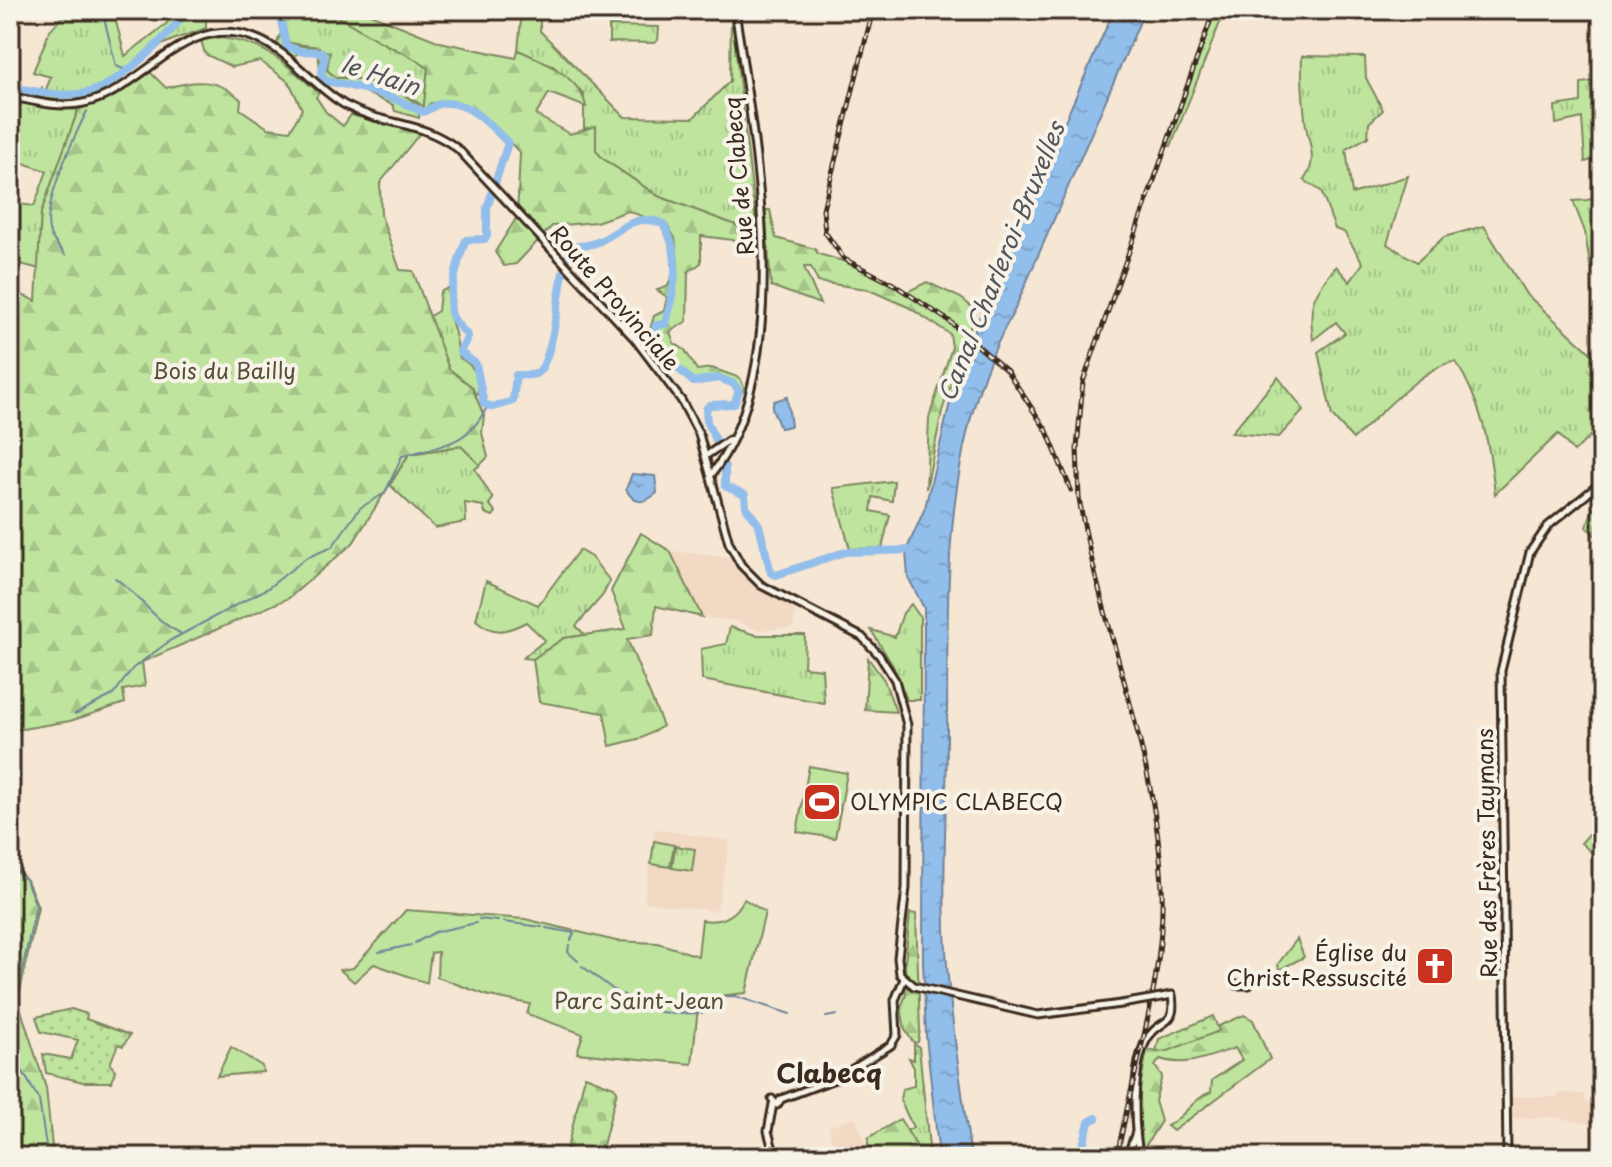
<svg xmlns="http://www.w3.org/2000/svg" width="1612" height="1167" font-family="'Playpen Sans',sans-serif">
	<defs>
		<pattern id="grass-tufts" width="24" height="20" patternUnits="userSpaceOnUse" patternTransform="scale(2)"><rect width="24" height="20" fill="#bee49e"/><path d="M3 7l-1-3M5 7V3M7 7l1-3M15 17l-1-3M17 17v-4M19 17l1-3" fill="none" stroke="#a4c488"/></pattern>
		<pattern id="forest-firs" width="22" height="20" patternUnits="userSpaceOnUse" patternTransform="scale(2)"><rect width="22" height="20" fill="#bee49e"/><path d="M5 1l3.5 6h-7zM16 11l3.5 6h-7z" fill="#a4c488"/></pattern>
		<pattern id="cemetery-stones" width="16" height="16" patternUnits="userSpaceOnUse" patternTransform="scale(2)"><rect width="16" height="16" fill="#bee49e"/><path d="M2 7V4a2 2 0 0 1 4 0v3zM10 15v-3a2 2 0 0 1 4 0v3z" fill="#a4c488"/></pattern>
		<pattern id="garden-dots" width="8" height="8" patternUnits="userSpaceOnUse" patternTransform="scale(2)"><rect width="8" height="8" fill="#bee49e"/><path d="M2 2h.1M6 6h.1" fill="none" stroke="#a4c488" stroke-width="1.8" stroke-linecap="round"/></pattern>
		<pattern id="water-ripples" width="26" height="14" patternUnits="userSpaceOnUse" patternTransform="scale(2)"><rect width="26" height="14" fill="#92beeb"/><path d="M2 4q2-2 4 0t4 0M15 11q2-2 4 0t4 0" fill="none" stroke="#7fa3c9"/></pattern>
	</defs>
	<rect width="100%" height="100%" fill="#f6e6d4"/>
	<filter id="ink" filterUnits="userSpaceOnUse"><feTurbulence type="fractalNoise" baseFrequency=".0125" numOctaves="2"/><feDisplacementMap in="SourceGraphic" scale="16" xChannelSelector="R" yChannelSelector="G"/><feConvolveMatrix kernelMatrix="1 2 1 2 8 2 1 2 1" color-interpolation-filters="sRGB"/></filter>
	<g filter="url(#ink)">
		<g fill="#f1d9c3">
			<polygon points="670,551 728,557 756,587 795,609 793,628 756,630 737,621 702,617"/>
			<polygon points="655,829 730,841 717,911 644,902"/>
			<polygon points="1560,1093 1584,1094 1586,1102 1596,1110 1595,1125 1555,1117 1510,1118 1510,1097 1558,1097"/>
			<polygon points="855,1117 871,1156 836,1157 829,1127"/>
		</g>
		<g fill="url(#grass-tufts)" stroke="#7c875e" stroke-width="2">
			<path d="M69,10H113L125,56L166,24L176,10H206V28C190,35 168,39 154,50C104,87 99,110 29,96V91L44,94L51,77L33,72L50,30Z"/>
			<polygon points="283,10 333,14 370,32 382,42 406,51 428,68 424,107 407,95 350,77 336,78 327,70 319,47 289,43 283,27"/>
			<polygon points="522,10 540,10 540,31 625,117 693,118 730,81 731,17 727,10 731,10 757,233 658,196 602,158 596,150 596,127 584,129 584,94 552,65 518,50"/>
			<polygon points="609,26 659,27 658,40 654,43 609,42"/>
			<path d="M1302,56L1365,57L1366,78L1383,110L1369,123L1368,137L1346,149L1352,194L1408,176L1387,244L1417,262L1444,237L1484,226L1526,294L1602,363V424L1574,452L1558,434L1495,494C1490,446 1482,403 1456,362C1427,362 1376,419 1353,439L1332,416L1318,352L1345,333L1336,322L1313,340C1308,302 1313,296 1336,266L1350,282L1363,263L1344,232L1335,229L1321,191L1304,180C1320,159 1307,142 1305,119C1303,98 1301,76 1302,56Z"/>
			<polygon points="1602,80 1602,157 1585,162 1582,118 1556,124 1555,106 1581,102 1581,83"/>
			<polygon points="17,103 78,110 41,213 39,269 10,261 10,203 34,206 47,171 14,160"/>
			<polygon points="1602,193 1602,272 1600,273 1590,266 1585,232 1573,201 1588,200"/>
			<path d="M450,287C444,312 452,317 456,338C458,345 457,351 460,358C474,365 484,381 476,396L472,387L449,369L428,317L438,311L440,292Z"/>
			<polygon points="1278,377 1304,410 1279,437 1231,433"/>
			<polygon points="462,446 480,465 475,469 493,499 489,504 496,512 493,516 485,513 483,506 465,503 466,522 435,528 390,485 409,454"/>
			<polygon points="894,481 892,501 873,497 871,511 890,515 882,548 850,549 833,488"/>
			<path d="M579,550L591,557L610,581L603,595L576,626L585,635L564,638L533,659L523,658L545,640L526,622C507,632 494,636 476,620L486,581L538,605Z"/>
			<polygon points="911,604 920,617 920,700 907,700 893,666 871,630 895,637 903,613"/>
			<polygon points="730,627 756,635 805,635 804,667 822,669 824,703 702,680 701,649 726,644"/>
			<polygon points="675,846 695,849 692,871 672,868"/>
			<polygon points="1297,939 1304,957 1279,970 1278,964"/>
			<polygon points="914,1044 919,1047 930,1157 923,1157 907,1131 913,1127 900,1100 902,1089 914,1086 914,1068 909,1058 914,1060"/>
		</g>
		<g fill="url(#forest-firs)" stroke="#7c875e" stroke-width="2">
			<path d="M320,10H360L440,42L516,58L518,50C543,61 581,77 586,107L549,93L536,115L570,134L596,126V150L602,158L658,196L757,233L758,250L733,240L701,236V263L688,272L687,321L670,332L674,343L685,350L697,370L712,368L740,378L745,389L743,391C729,375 716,378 697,383C679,370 664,353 656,333L650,330L654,316L664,311L667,297L657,290L667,287L678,263L675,238L667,225L628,211L596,222L552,226L516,264L504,266L495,252L517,217L520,153C495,126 469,98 431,103L423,113L428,68C411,55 400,52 383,43C361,32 344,17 320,10Z"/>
			<polygon points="1216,10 1225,10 1171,146 1168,146"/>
			<path d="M283,27L289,43L330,52L327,70L336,78C363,77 399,88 419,106V118L395,111L393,105L353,87L331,84L321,75L318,54L298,53L292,58L277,43Z"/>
			<path d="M220,38C267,43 285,63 319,93L316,97L326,112L343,126L351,115L420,133L380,183L381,215L400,270L413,271L449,369L472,387L484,416L482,433L488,457L480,465L461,446L409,454L353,543L289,598L142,662L145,686L123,690L125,703L70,721L10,731V290L36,301L41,213L78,110L115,96L150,72L166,88C194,80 218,77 241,100L240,109L268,128L290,131L302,109L289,82L260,61L232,67L205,54L201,40Z"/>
			<polygon points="765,210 770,210 776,238 815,249 818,254 843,261 907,292 927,282 961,298 976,310 942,411 926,489 929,418 952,347 950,334 908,307 867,289 818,282 811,267 804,267 820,304 771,286"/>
			<polygon points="1602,487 1602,533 1596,536 1586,527"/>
			<polygon points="641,533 670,551 702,617 656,606 653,635 627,639 663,726 642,738 610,746 604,713 539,702 533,659 564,638 626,629 611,591"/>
			<polygon points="868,658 884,680 896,712 865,710"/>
			<polygon points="1600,822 1602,823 1602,862 1581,843"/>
			<polygon points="10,862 27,880 38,907 18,1001 46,1088 53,1157 10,1157"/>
			<polygon points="910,913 916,914 920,1030 918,1042 914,1043 905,1030 901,1007 906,995 905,963"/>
			<path d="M1244,1015L1253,1020L1270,1059L1173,1131L1167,1126C1185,1117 1193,1098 1211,1092L1212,1080L1242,1060L1235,1048C1211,1056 1186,1068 1160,1059L1155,1066L1162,1076L1155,1101L1161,1121L1141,1153L1138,1097L1147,1050L1160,1051Z"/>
			<polygon points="900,1119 923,1157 868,1157 868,1138"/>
		</g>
		<polygon fill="url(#cemetery-stones)" stroke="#7c875e" stroke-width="2" points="585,1076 614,1087 617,1091 601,1153 566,1152"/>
		<g fill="#bee49e" stroke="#7c875e" stroke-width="2">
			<polygon points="809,766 847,773 835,838 797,832"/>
			<polygon points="654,841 674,845 670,867 651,864"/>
			<path d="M744,899L765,912L746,993L699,998L692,1064L577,1053L583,1034L527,1014L530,1004L489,996L437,977L438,952L431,953L427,983L374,964L354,982L340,970L353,968L406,910L525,919L616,941L658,943L698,956L702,920C721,923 736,916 744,899Z"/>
			<polygon points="231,1047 262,1066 263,1072 217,1076"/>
		</g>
		<g fill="url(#garden-dots)" stroke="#7c875e" stroke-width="2">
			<polygon points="71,1009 87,1014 86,1019 130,1035 123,1046 118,1044 110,1064 115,1070 112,1082 83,1082 46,1073 43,1054 71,1059 78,1040 41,1032 36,1017"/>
			<polygon points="1213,1016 1219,1031 1168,1051 1156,1052 1159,1039"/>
		</g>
		<g fill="url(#water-ripples)" stroke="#6f8399" stroke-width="2">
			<path d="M1114,10H1145L1014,311C941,439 948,586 947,729C947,807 941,887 947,965C952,1029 962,1093 971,1157H939L926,1036L923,960L924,608L908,577L906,551L925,508L953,390L983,307Z"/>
			<polygon points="787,397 791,426 780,428 772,408 774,401"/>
			<path d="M632,474L655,476L657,493C644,504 634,505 626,489Z"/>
		</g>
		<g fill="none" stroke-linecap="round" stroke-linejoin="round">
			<g stroke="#6f8399" stroke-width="2">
				<polyline points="102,10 116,66 126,70"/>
				<polyline points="42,87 43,93"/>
				<path d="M65,255C60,248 53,241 50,234C40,208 75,135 87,111"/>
				<path d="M115,578C139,594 154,621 180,633"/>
				<path d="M75,714L113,695L133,668L171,640L268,588L306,558L332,547L360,508L385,493L402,456C442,445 468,446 488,405"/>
				<polyline points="10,866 26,880 36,906 16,999 10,1002"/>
				<polyline points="479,919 498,921"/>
				<polyline points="504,922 542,927"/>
				<polyline points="546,928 574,933 571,940"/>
				<polyline points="415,943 435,932 476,923"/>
				<polyline points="569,945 568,952 578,961"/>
				<polyline points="379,952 411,945"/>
				<polyline points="582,966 615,991"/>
				<path d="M623,994C646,1015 672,1014 702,1013L707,998L735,996L790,1014"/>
				<polyline points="10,1004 15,1053 21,1054 19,1065 39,1100 46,1146 44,1157"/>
				<polyline points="826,1017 837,1015"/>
			</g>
			<g stroke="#92beeb" stroke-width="8">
				<path d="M279,10L286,46L301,51L322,52L325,57L321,74L326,81C359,87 393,95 422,112C431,110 435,103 445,103C471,102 491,126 508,143L487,208V235L485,239L466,240C460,254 446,302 452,315C454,322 463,330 468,336L460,352L476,364L484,404L493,407L513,401L516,375C521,375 530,376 535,374C552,369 559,292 563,273"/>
				<path d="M10,87C36,91 63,99 89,92C123,82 167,37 188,10"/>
				<path d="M569,255L577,246C616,246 624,208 663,224C683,255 674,289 666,324L656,325C650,349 677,366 693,382L719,378L734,384L739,391L734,404L710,405L706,409L707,423L718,444"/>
				<polyline points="725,467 725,486 745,495 746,507 759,525 771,573 776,575 845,552 913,550"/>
				<polyline points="1080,1157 1089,1122 1096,1118"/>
			</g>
			<defs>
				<g id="secondary">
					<path d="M10,96C36,102 62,109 88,102C146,87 185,13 252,37C290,50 312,86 345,105C383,126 421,120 458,149L634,338L681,400L699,434L729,543L741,565L761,585L862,637L879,655L895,680L907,725L906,888L898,958L900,974L914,986L1038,1015L1121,1004"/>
					<polyline points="707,455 729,440"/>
					<path d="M712,474C798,361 754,140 735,10"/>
					<polyline points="1237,985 1249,985"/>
					<polyline points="772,1099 777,1105 781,1099 840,1077 891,1045 897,1035 895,1000 904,979"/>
					<polyline points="773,1104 768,1131 775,1157"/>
					<polyline points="1127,1157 1136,1132"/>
					<path d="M1140,1157C1133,1127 1132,1066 1147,1039C1160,1017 1177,1029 1172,995L1156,998"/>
					<polyline points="1507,1157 1501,671 1530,552 1548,526 1602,482"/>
				</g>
			</defs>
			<use href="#secondary" stroke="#3b2a1e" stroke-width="11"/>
			<use href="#secondary" stroke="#f7f3e8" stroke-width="5"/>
			<defs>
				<g id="rail">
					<polyline points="873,10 823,209 825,232 844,259 893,284 949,321 1007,371 1047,431 1071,490"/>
					<path d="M1117,1157C1133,1069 1165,979 1162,889C1158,755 1101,629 1079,498L1077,448L1083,382L1214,10"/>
				</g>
			</defs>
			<use href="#rail" stroke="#3b2a1e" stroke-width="5"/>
			<use href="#rail" stroke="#f7f3e8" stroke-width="2" stroke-dasharray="6" stroke-linecap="butt"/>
			<defs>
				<polyline id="secondary-bridge" points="1121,1004 1156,998"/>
			</defs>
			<use href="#secondary-bridge" stroke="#3b2a1e" stroke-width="11" stroke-linecap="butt"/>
			<use href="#secondary-bridge" stroke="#f7f3e8" stroke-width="5"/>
		</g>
	</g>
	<defs>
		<symbol id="stadium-square" viewBox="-11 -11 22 22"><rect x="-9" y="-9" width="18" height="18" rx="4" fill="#c8321e" stroke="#f7f3e8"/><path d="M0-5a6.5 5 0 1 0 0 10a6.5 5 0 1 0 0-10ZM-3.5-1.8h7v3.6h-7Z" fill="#fff"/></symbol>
		<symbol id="church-square" viewBox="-11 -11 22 22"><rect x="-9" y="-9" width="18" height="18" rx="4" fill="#c8321e" stroke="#f7f3e8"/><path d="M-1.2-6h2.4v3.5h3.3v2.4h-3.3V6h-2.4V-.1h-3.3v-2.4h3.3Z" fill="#fff"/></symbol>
	</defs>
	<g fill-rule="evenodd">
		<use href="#stadium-square" x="800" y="780" width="44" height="44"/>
		<use href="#church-square" x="1413" y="944" width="44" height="44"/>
	</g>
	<g text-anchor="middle" stroke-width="8" stroke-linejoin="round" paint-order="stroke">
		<g font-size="22" fill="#3b2a1e" stroke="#f7f3e8">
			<text transform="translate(739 176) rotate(-95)" y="8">Rue de Clabecq</text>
			<text transform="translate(615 298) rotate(49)" y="8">Route Provinciale</text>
			<text transform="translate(1487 853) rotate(-91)" y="8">Rue des Frères Taymans</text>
		</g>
		<g font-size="22" fill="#554f38" stroke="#f7f3e8">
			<text x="224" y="379">Bois du Bailly</text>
			<text x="639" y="1009">Parc Saint-Jean</text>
		</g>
		<g font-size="22" fill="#3b2a1e" stroke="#f7f3e8" text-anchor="start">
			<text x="850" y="810">OLYMPIC CLABECQ</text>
			<text x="1407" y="961" text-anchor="end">Église du<tspan x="1407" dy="25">Christ-Ressuscité</tspan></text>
		</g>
		<g font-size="24" font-style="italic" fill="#55565c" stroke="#f7f3e8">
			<text transform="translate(380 76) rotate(18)" y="8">le Hain</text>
			<text transform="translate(1002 262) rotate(-68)" y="8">Canal Charleroi-Bruxelles</text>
		</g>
		<g font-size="26" font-weight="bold" fill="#3b2a1e" stroke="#f7f3e8">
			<text x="829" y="1083">Clabecq</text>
		</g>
	</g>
	<rect width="1612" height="1167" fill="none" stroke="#f7f3e8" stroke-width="40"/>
	<rect x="20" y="20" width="1572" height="1127" fill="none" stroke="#3b2a1e" stroke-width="3" filter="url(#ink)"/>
</svg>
